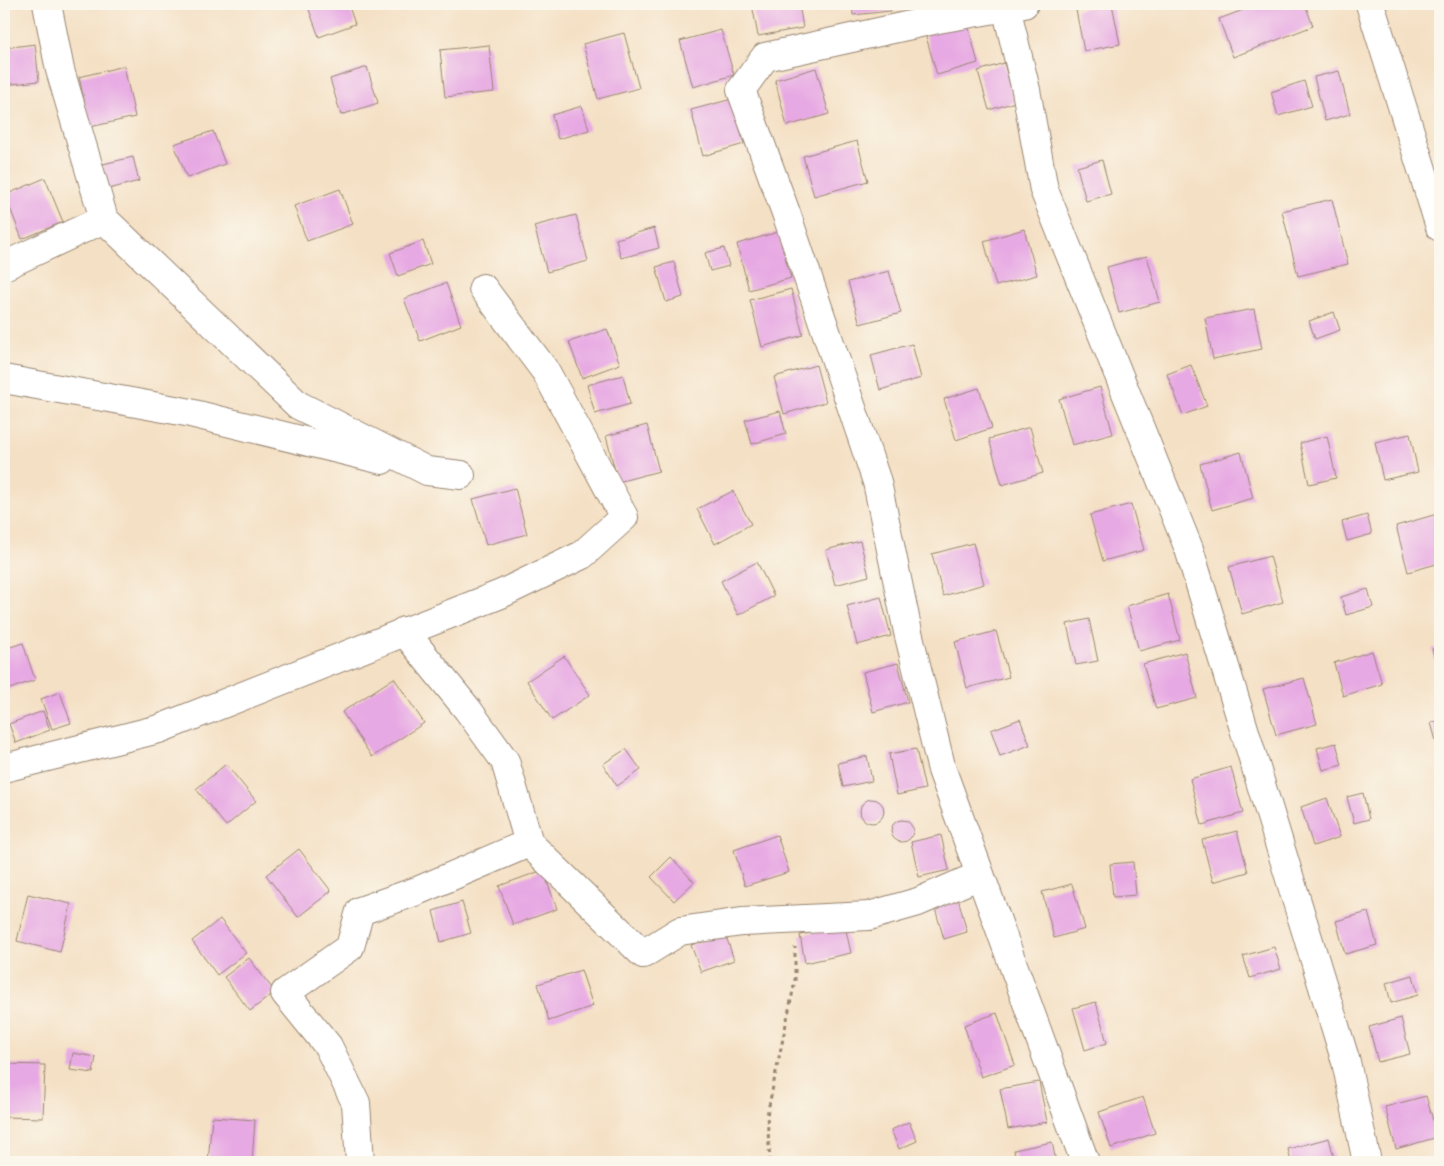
<svg xmlns="http://www.w3.org/2000/svg" width="1444" height="1166" font-family="'IM FELL Double Pica',serif">
	<rect width="100%" height="100%" fill="#fbf7ec"/>
	<filter id="ink" filterUnits="userSpaceOnUse"><feTurbulence type="fractalNoise" baseFrequency=".02" numOctaves="2"/><feDisplacementMap in="SourceGraphic" scale="10" xChannelSelector="R" yChannelSelector="G"/><feConvolveMatrix kernelMatrix="1 2 1 2 8 2 1 2 1" color-interpolation-filters="sRGB"/></filter>
	<filter id="wash" filterUnits="userSpaceOnUse"><feTurbulence type="fractalNoise" baseFrequency=".0096" numOctaves="4" result="noise"/><feDisplacementMap in="SourceGraphic" scale="20" xChannelSelector="R" yChannelSelector="G"/><feGaussianBlur stdDeviation="1.12" result="paint"/><feColorMatrix in="noise" values="0 0 0 0 0 0 0 0 0 0 0 0 0 0 0 0 0 1.4 0 .05"/><feComposite in="paint" operator="in"/></filter>
	<g filter="url(#wash)">
		<rect width="100%" height="100%" fill="#f4e0c4"/>
		<g id="blocks">
			<g fill="#e7a9e3">
				<polygon points="307,4 348,4 355,24 319,37"/>
				<polygon points="752,4 799,4 803,28 758,36"/>
				<polygon points="852,4 890,4 891,11 853,15"/>
				<polygon points="916,4 957,4 918,13"/>
				<polygon points="1105,4 1112,4 1120,44 1084,51 1076,10"/>
				<polygon points="1259,4 1305,4 1313,26 1233,57 1219,19"/>
				<polygon points="967,21 978,63 937,75 925,33"/>
				<polygon points="721,30 734,75 693,87 680,41"/>
				<polygon points="624,33 639,88 598,99 583,44"/>
				<polygon points="35,44 39,81 4,85 4,48"/>
				<polygon points="489,45 494,92 445,97 440,50"/>
				<polygon points="1004,63 1015,102 989,110 978,71"/>
				<polygon points="124,66 135,117 90,127 79,77"/>
				<polygon points="367,67 378,103 341,115 330,79"/>
				<polygon points="816,68 829,114 787,126 775,80"/>
				<polygon points="1339,71 1350,114 1325,121 1314,77"/>
				<polygon points="1304,81 1312,106 1278,116 1271,92"/>
				<polygon points="732,99 744,144 703,156 691,110"/>
				<polygon points="582,106 589,130 558,139 552,115"/>
				<polygon points="213,131 225,164 187,178 174,144"/>
				<polygon points="857,141 868,181 814,196 803,156"/>
				<polygon points="133,157 139,181 109,189 103,164"/>
				<polygon points="1102,160 1111,194 1086,201 1077,167"/>
				<polygon points="45,178 63,222 22,239 5,195"/>
				<polygon points="340,189 353,224 307,241 294,206"/>
				<polygon points="1332,199 1348,264 1298,276 1282,211"/>
				<polygon points="576,215 588,261 547,272 534,226"/>
				<polygon points="654,228 659,248 621,258 616,239"/>
				<polygon points="1024,229 1037,275 996,286 984,241"/>
				<polygon points="778,232 791,278 749,290 737,244"/>
				<polygon points="423,241 431,264 398,276 390,253"/>
				<polygon points="724,248 729,266 710,271 705,253"/>
				<polygon points="1147,256 1160,302 1119,313 1107,267"/>
				<polygon points="674,262 683,297 666,302 656,267"/>
				<polygon points="889,271 901,313 860,324 848,282"/>
				<polygon points="446,283 461,325 420,341 404,299"/>
				<polygon points="791,289 803,335 762,347 750,300"/>
				<polygon points="1254,309 1262,349 1213,359 1205,318"/>
				<polygon points="1334,312 1340,330 1315,339 1309,321"/>
				<polygon points="607,329 620,364 582,378 569,342"/>
				<polygon points="912,344 921,378 880,390 871,355"/>
				<polygon points="816,365 826,402 784,414 774,377"/>
				<polygon points="1191,365 1207,406 1183,415 1167,374"/>
				<polygon points="623,375 630,404 595,414 587,385"/>
				<polygon points="1100,387 1113,434 1072,445 1059,399"/>
				<polygon points="979,388 992,428 956,440 944,399"/>
				<polygon points="780,411 786,434 752,444 745,420"/>
				<polygon points="647,425 659,471 618,482 606,436"/>
				<polygon points="1030,427 1043,473 1002,485 989,439"/>
				<polygon points="1410,434 1418,472 1383,480 1375,442"/>
				<polygon points="1327,436 1336,478 1309,484 1300,443"/>
				<polygon points="1241,452 1253,498 1212,510 1200,464"/>
				<polygon points="515,488 527,534 486,545 473,499"/>
				<polygon points="733,491 751,524 715,544 697,509"/>
				<polygon points="1131,504 1144,550 1103,561 1090,515"/>
				<polygon points="1437,514 1440,526 1440,563 1408,572 1396,526"/>
				<polygon points="1367,515 1372,534 1347,541 1342,522"/>
				<polygon points="860,541 869,576 835,585 826,550"/>
				<polygon points="973,543 984,584 943,596 932,554"/>
				<polygon points="1270,556 1283,602 1242,614 1229,567"/>
				<polygon points="757,562 774,596 738,615 721,581"/>
				<polygon points="1368,589 1373,607 1346,615 1341,597"/>
				<polygon points="1168,594 1180,640 1139,651 1127,606"/>
				<polygon points="881,597 891,636 857,645 847,606"/>
				<polygon points="1089,619 1098,661 1076,665 1067,624"/>
				<polygon points="996,631 1009,677 967,688 955,642"/>
				<polygon points="23,643 35,680 4,691 4,649"/>
				<polygon points="1440,646 1440,675 1432,649"/>
				<polygon points="1372,651 1382,684 1343,696 1334,663"/>
				<polygon points="1185,652 1197,698 1156,709 1143,664"/>
				<polygon points="564,656 590,695 552,720 527,681"/>
				<polygon points="898,663 908,702 873,712 863,672"/>
				<polygon points="394,678 424,723 372,757 342,712"/>
				<polygon points="1304,678 1317,724 1276,735 1263,689"/>
				<polygon points="60,692 71,723 52,729 41,699"/>
				<polygon points="43,711 50,730 16,743 9,724"/>
				<polygon points="1020,719 1030,745 1000,756 991,730"/>
				<polygon points="1440,720 1440,755 1431,723"/>
				<polygon points="1336,743 1342,765 1323,770 1317,748"/>
				<polygon points="626,749 641,770 617,786 603,764"/>
				<polygon points="916,749 925,789 897,795 889,754"/>
				<polygon points="867,756 872,781 843,787 838,763"/>
				<polygon points="226,764 256,801 226,826 196,789"/>
				<polygon points="1231,767 1243,813 1202,825 1190,779"/>
				<polygon points="1363,793 1369,819 1354,823 1347,797"/>
				<polygon points="1327,798 1340,837 1313,846 1301,807"/>
				<circle cx="872" cy="811" r="12"/>
				<circle cx="902" cy="831" r="11"/>
				<polygon points="1237,831 1248,872 1213,882 1202,840"/>
				<polygon points="777,835 789,872 745,886 734,850"/>
				<polygon points="941,835 949,870 919,877 911,842"/>
				<polygon points="299,849 331,891 298,917 266,875"/>
				<polygon points="671,857 694,882 674,901 651,877"/>
				<polygon points="1133,862 1136,895 1113,897 1110,864"/>
				<polygon points="543,870 557,909 513,925 499,886"/>
				<polygon points="1072,884 1085,929 1054,938 1042,892"/>
				<polygon points="28,894 71,904 60,952 17,941"/>
				<polygon points="958,898 967,932 944,939 934,905"/>
				<polygon points="462,902 471,933 441,942 433,911"/>
				<polygon points="1368,912 1377,945 1345,954 1336,921"/>
				<polygon points="220,919 246,953 217,975 192,941"/>
				<polygon points="845,926 851,953 805,963 800,935"/>
				<polygon points="725,933 734,960 701,972 691,945"/>
				<polygon points="1274,947 1281,969 1250,978 1243,956"/>
				<polygon points="249,958 275,992 250,1011 224,977"/>
				<polygon points="581,970 593,1006 549,1021 538,984"/>
				<polygon points="1413,975 1418,995 1391,1003 1386,983"/>
				<polygon points="1096,1002 1107,1043 1085,1050 1073,1008"/>
				<polygon points="997,1013 1015,1065 981,1077 964,1025"/>
				<polygon points="1401,1018 1410,1054 1378,1062 1369,1027"/>
				<polygon points="73,1053 96,1057 93,1073 70,1070"/>
				<polygon points="4,1064 45,1065 43,1118 4,1117"/>
				<polygon points="1039,1082 1047,1122 1008,1129 1000,1089"/>
				<polygon points="1426,1096 1438,1137 1396,1149 1385,1107"/>
				<polygon points="1143,1097 1155,1133 1111,1148 1099,1112"/>
				<polygon points="212,1117 255,1120 252,1162 208,1162"/>
				<polygon points="909,1122 917,1141 899,1149 891,1130"/>
				<polygon points="1329,1138 1335,1162 1291,1162 1288,1149"/>
				<polygon points="1052,1142 1056,1162 1016,1162 1014,1150"/>
			</g>
		</g>
	</g>
	<g filter="url(#ink)">
		<use href="#blocks" fill-opacity="0" stroke="#988571" stroke-width="1"/>
		<g fill="none" stroke-linecap="round" stroke-linejoin="round">
			<defs>
				<g id="minor">
					<polyline points="47,4 60,70 104,219 298,405 427,471 461,475"/>
					<polyline points="1024,4 938,19 765,57 741,90 786,213 877,482 908,632 942,770 1085,1162"/>
					<polyline points="1006,7 1026,90 1044,190 1189,549 1346,1062 1367,1162"/>
					<polyline points="4,266 104,219"/>
					<polyline points="4,379 186,412 382,460"/>
					<polyline points="404,631 468,710 505,761 529,843 643,954 680,931 742,922 869,916 918,902 980,875"/>
					<polyline points="4,768 159,729 501,594 582,555 624,517 546,372 483,288"/>
					<polyline points="360,1162 356,1103 328,1046 285,993 350,947 360,911 417,891 529,843"/>
				</g>
				<polyline id="tertiary" points="1370,4 1440,227"/>
			</defs>
			<use href="#minor" stroke="#988571" stroke-width="30"/>
			<use href="#tertiary" stroke="#988571" stroke-width="30"/>
			<polyline stroke="#988571" stroke-width="3" stroke-dasharray="4 4" stroke-linecap="butt" points="770,1162 767,1115 795,981 795,947"/>
			<use href="#minor" stroke="#fff" stroke-width="28"/>
			<use href="#tertiary" stroke="#fff" stroke-width="28"/>
		</g>
	</g>
	<rect width="1444" height="1166" fill="none" stroke="#fbf7ec" stroke-width="20"/>
</svg>
